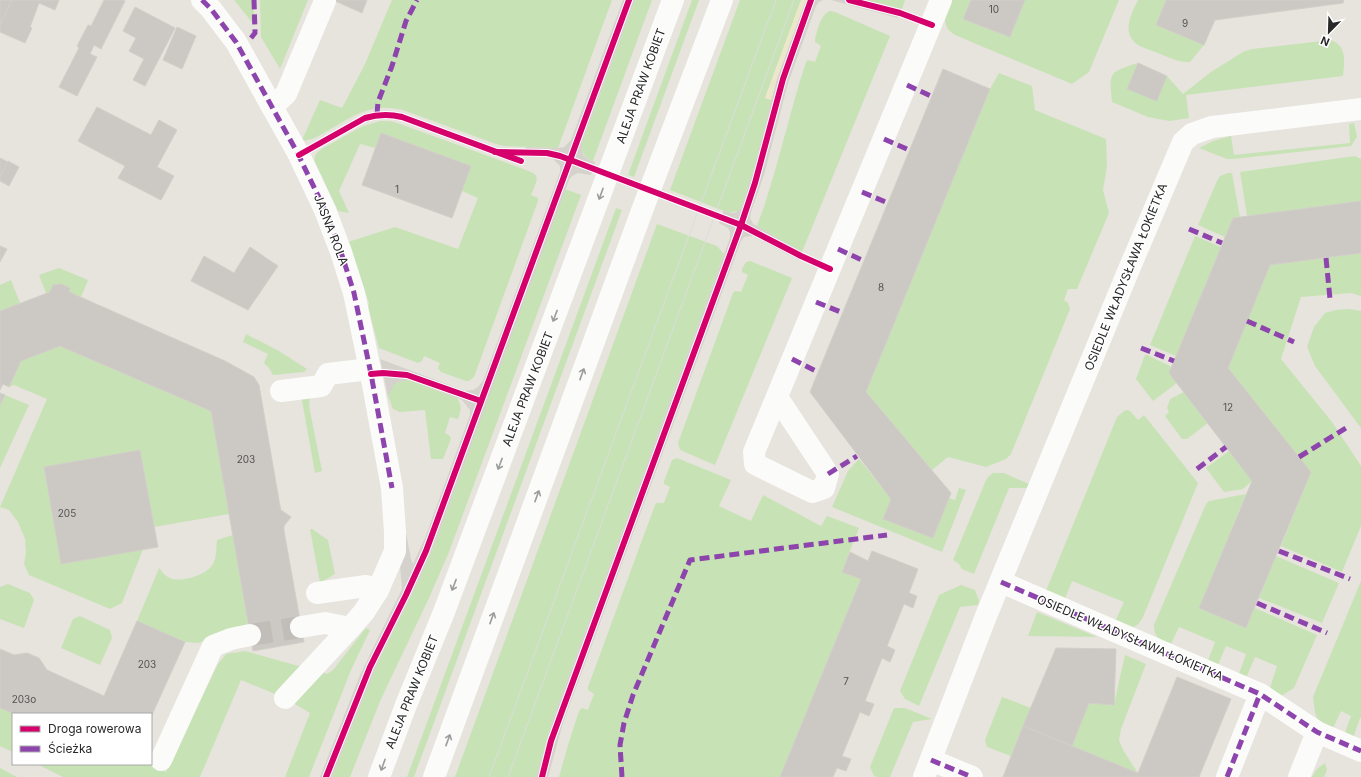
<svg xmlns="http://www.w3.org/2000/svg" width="1361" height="777" font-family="Inter,sans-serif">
	<rect width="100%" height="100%" fill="#e7e3dd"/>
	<g fill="#c7e3b5">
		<polygon points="234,0 253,0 255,26"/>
		<polygon points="260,0 308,0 280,69 261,37"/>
		<path d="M392,0H612L558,148L504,146L496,144L403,110C370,103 355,115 327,131C318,136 312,141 302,140L320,100L342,108L365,64Z"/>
		<path d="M635,0H652L593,161C584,158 581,153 582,143Z"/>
		<polygon points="692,0 699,0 634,177 628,175"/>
		<polygon points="740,0 801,0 765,98 772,100 753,171 741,208 738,211 729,213 670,190"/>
		<polygon points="867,0 905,0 902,9"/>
		<path d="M949,0H971L963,19L1010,37L1025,0H1119L1089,72L1072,84L955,35C940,26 946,15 949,0Z"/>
		<path d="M1138,0H1166L1157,25L1204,45L1190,62C1179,63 1168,57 1158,53C1151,50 1143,48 1138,45C1121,33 1131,14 1138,0Z"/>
		<path d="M830,11L835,12L890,36L802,252L757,226C777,173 788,117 806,62L808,60L815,62L821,46L815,42V39C818,29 820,15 830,11Z"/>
		<path d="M1331,40C1348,46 1344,63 1343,76L1186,95L1189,118L1170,121L1158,119L1148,117L1112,102C1109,72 1109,72 1138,63L1157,101L1167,76L1183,94L1211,72L1243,52L1252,49Z"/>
		<polygon points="999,73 1032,86 1035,110 1106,139 1107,167 1103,190 1109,213 1077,289 1068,289 1064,300 1068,303 1070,309 1011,454 1006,459 986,467 948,457 932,470 866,392 990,89"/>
		<path d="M380,121H390L400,124L518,167C540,175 540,174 531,195L538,198V201L474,377L469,381H466L441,372L438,368L440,363L424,356L422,361L418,363L379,348L368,307L369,303L348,242L395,227L458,249L478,198L462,191L471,166L381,133L375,148L360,144L339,191L349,213L338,211L314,160L316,154L320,150L361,127Z"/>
		<polygon points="1354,123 1357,137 1351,146 1233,159 1227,159 1199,148 1213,141 1231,136 1234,155 1350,143 1349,124"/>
		<polygon points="1355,156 1361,159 1361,201 1247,216 1240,172"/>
		<polygon points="1228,173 1232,173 1240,217 1233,218 1225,237 1198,225 1217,181 1220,176"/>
		<polygon points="565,189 581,195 449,552 429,598 381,699 350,777 332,777 363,699 381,656 420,578 436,541"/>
		<polygon points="616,208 622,210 414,777 407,777"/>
		<polygon points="657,224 717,246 724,254 553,719 536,777 455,777"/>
		<polygon points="1195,236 1221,247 1176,356 1150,345"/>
		<polygon points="1361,253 1361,296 1351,293 1301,297 1281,359 1332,422 1361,466 1361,526 1342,572 1281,546 1311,472 1228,368 1270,265"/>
		<polygon points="750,261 792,278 715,465 680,450 678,443 733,293 735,291 741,292 748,275 742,272 742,269 746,262"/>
		<polygon points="59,268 88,280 81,297 69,292 70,288 61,284 53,285 50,292 46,293 39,275"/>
		<polygon points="11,280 20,303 0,311 0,285"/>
		<polygon points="1349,309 1361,311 1361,428 1315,366 1307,347 1314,327 1325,313 1335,310"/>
		<polygon points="246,334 279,351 307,369 304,372 273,375 269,368 264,363 268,354 243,342"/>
		<polygon points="60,346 211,411 229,514 154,527 140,450 45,467 143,549 122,603 110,609 29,575 24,564 26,552 25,539 18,522 9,510 0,507 47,399 14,385 9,387 21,361"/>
		<polygon points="1145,355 1147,355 1172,367 1177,383 1153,401 1136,379"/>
		<path d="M404,380H410L457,398C462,406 461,411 458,419L450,417L445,433L450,436L451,439L443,459H431L425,410L400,412L393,409L388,396C391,387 394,383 404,380Z"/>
		<polygon points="1184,392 1208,423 1187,439 1182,439 1165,416 1169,412 1167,408 1170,399"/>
		<polygon points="310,394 309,406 322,471 315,473 301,395"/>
		<polygon points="5,395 29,405 0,468 0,405"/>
		<path d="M1127,410L1130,411L1138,420L1144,415L1198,483L1143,617C1135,632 1130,627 1115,622L1124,602L1072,581L1064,601L1046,591L1117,417L1124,411Z"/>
		<polygon points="1229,451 1252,481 1243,489 1224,492 1206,468"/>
		<polygon points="677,458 731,480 719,506 751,521 763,495 821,526 827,516 859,528 842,571 861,579 780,777 559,777 568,745 579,711 582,708 588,710 594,694 588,690 588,687 655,505 657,503 664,503 670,487 664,484 664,481 672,460"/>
		<polygon points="859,459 891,499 949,498 955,500 959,488 966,490 942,552 832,507 848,471"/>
		<polygon points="993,473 1004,473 1029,484 1027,488 1009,488 974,574 962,569 959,564 953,560 986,480 989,476"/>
		<path d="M1246,494L1199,608L1246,628L1255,608L1317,635L1294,688L1278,698L1269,691L1277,666L1255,657L1246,678L1239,674L1246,654L1226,646L1218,665L1208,661L1215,642L1179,627L1170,646C1160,639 1154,638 1154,625L1206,504L1209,501Z"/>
		<polygon points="310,529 312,529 328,540 335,574 320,583"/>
		<path d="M233,535L248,625L217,634L199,643L185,642L137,621L159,568C162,572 165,576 170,578C181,583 207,575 213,564C217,557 216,548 217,540Z"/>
		<polygon points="1276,556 1339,583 1322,623 1259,598"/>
		<path d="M1361,581V718H1360L1353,738L1344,735L1351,716L1341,711L1332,730C1314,718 1316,719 1313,697Z"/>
		<polygon points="8,584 30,593 34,600 24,628 0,619 0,587"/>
		<polygon points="961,585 975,590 979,601 978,605 960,607 919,706 905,699 900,691 939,595"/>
		<polygon points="1037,612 1097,637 1028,636"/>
		<polygon points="80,616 110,630 112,638 100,665 61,648 73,619"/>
		<polygon points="366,628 370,630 351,670 309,777 285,777 310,713 285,698 241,680 200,777 63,777 37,764 148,764 166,772 218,664 226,654 245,651 327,674 333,670"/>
		<polygon points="1125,655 1146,664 1121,729 1119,740 1123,750 1138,773 1072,746 1089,703 1114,704"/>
		<polygon points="1002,697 1031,708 1011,756 987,747 985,740"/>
		<polygon points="0,708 15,714 13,714 13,752 0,746"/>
		<polygon points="894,708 905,708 932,719 913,722 890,777 877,777 874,776 870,767"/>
		<polygon points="1325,763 1327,770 1324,777 1312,777 1317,769"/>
		<polygon points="0,768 17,777 0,777"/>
	</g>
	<polygon fill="#ece7ca" points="801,0 806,0 777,79 772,100 765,98"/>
	<g fill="#d5d1cc">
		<polygon points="623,0 635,0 582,143 582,149 583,155 588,159 595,162 591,175 578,173 572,176 569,180 436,541 420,578 381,656 363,699 332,777 320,777 360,675 402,589 400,565 406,533 411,559 413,564 425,538 470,415 470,410 462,400 410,380 398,382 394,385 388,396 380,359 465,391 473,390 478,387 483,381 560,172 560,166 553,159 547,157 523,156 526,147 558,148 564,147 571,140"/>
		<polygon points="806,0 823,0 819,2 816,6 788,83 764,175 751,212 750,218 753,224 757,226 802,252 799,260 753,236 744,237 741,241 563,723 548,777 536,777 553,719 730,238 730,232 728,228 719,223 724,210 729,213 734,213 738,211 741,208 753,171 777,79"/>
		<polygon points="831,0 867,0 902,9 898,18"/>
	</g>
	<g fill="#ccc9c4" stroke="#d2cfc9">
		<polygon points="0,0 12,0 0,25"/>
		<polygon points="12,0 59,0 55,10 39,3 30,27 32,28 25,43 0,32 0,25"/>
		<polygon points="104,0 123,0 125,1 101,49 94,45 90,54 97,57 77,96 59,87 79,48 77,46 88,25 91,26"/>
		<polygon points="333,0 367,0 362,13"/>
		<polygon points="971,0 1025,0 1010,37 963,19"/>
		<polygon points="1166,0 1344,0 1343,3 1215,20 1204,45 1156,25"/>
		<polygon points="135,7 175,28 145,86 133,80 144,59 129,51 136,38 123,31"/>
		<polygon points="177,27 196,36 182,69 163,60"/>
		<polygon points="1138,63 1167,76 1157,101 1127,89"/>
		<polygon points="943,69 990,89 866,392 951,493 933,538 883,519 891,499 810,392"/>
		<polygon points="97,107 151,135 159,120 177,130 157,167 174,176 161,200 118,178 125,166 78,141"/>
		<polygon points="381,133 471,166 452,218 362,185"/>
		<polygon points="0,158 8,162 0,177"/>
		<polygon points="8,161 19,167 9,186 0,181 0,177"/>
		<polygon points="1361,201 1361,253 1270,265 1228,368 1311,472 1246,628 1199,608 1252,481 1169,373 1233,218"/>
		<polygon points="0,246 7,249 0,262"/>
		<polygon points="250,247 278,266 248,310 191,281 204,256 234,273"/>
		<polygon points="61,284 70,288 69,292 225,361 254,377 259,385 280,506 281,510 291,517 284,526 284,531 304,642 253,651 211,411 60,346 21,361 9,387 3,384 0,390 0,311 50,292 53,285"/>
		<polygon points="0,393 5,395 0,405"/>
		<polygon points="140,450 158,547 61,564 44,467"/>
		<polygon points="872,551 918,569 909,593 917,596 913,608 904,604 887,646 895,650 890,662 882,658 865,701 874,704 869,716 860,712 842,756 851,759 846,771 837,768 833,777 780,777 861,579 842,572 850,552 868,561"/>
		<polygon points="137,621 185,642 151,717 151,714 15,714 0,708 0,649 14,655 27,653 39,658 47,670 104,696"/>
		<polygon points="1056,648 1116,649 1114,705 1089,703 1072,746 1023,726"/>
		<polygon points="1177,677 1231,699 1199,777 1003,777 1023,726 1138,773"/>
	</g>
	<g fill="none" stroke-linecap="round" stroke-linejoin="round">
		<polyline stroke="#c1beb9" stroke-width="22" stroke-dasharray="22 11" stroke-linecap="butt" points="250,635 301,627"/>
		<g stroke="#fbfbfa" stroke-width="22">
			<polyline points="202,0 211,9 236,42 299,155 325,210 341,252 354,293 371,374 392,488 395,532 395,551 378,590 364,612 350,628 325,623 301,627"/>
			<polyline points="272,107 286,94 325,1"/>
			<polyline points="281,391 321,386 328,374 370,369"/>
			<polyline points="777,397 828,474 824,488 812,492 755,464 754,452 941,0"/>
			<polyline points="1001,582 1260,694 1317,732 1361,751"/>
			<polyline points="317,593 366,586 378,590"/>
			<polyline points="285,698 350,628"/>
			<polyline points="161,760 213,646 231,639 250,635"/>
			<polyline points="931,760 972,777"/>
			<polyline points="379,777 406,705 444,612 673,0"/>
			<polyline points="434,777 643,208 722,0"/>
			<polyline points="924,777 986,616 1127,274 1183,142 1192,134 1212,127 1361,109"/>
			<polyline points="1227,777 1260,694"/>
			<polyline points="1299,777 1317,732"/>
		</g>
		<g stroke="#dcdcde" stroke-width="1">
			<polyline points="489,777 776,0"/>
			<polyline points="508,777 794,0"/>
		</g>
		<g stroke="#8e44ad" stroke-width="5" stroke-dasharray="10 5" stroke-linecap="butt">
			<polyline points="202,0 211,9 236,42 297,152 325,210 341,252 354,293 371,374 392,488"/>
			<polyline points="251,38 255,33 254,0"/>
			<polyline points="907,85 931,96"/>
			<polyline points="377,114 378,102 392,66 406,21 417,0"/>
			<polyline points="884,139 909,150"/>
			<polyline points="862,192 888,203"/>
			<polyline points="1189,229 1222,243"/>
			<polyline points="838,249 864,261"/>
			<polyline points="1326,258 1330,299"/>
			<polyline points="816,302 843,313"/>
			<polyline points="1247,321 1294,342"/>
			<polyline points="1141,348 1174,361"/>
			<polyline points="792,359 818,372"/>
			<polyline points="1299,457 1346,428"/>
			<polyline points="1197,469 1226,447"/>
			<polyline points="828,474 857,456"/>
			<polyline points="1279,551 1350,579"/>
			<polyline points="1001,582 1260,694 1317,732 1361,751"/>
			<polyline points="1257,603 1327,633"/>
			<polyline points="931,760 972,777"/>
			<polyline points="622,777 620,745 624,723 633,695 690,560 887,535"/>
			<polyline points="1227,777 1260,694"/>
		</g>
		<defs>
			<g id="cycleway">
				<polyline points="849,0 900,13 932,25"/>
				<polyline points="495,152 547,153 560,156 741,225 801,256 830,269"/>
				<path d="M299,155L365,118C379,114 389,114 402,117L521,161"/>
				<polyline points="371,374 383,373 407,375 481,401"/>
				<polyline points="326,777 370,667 406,595 426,551 629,0"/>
				<polyline points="542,777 551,741 562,711 741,225 755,183 783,79 811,0"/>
			</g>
		</defs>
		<use href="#cycleway" stroke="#fff" stroke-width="8"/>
		<use href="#cycleway" stroke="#d6006c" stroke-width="6"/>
	</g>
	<defs><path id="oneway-shaft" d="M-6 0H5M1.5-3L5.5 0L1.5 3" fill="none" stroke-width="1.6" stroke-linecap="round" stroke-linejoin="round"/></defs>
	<g stroke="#9c9c9c">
		<use href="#oneway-shaft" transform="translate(601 194) rotate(110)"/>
		<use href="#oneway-shaft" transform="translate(555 316) rotate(111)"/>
		<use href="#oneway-shaft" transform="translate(582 374) rotate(-70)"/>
		<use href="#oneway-shaft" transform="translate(500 464) rotate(111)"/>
		<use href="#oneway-shaft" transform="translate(537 496) rotate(-70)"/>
		<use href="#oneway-shaft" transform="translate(454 585) rotate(111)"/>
		<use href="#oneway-shaft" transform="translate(492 618) rotate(-70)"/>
		<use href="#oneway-shaft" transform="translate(448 740) rotate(-70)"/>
		<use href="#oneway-shaft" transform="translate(383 765) rotate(110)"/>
	</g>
	<g text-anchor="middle" stroke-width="3" stroke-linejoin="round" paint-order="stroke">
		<g font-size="10" fill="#535251">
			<text x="994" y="13">10</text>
			<text x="1185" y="27">9</text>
			<text x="397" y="193">1</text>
			<text x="881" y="291">8</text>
			<text x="1228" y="411">12</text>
			<text x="246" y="463">203</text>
			<text x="67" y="517">205</text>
			<text x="147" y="668">203</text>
			<text x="846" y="685">7</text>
			<text x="24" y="703">203o</text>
		</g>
		<g font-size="12" fill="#282828" stroke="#fff">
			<text transform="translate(641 86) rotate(-70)" y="4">ALEJA PRAW KOBIET</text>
			<text transform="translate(331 230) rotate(69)" y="4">JASNA ROLA</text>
			<text transform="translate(1126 277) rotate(-68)" y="4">OSIEDLE WŁADYSŁAWA ŁOKIETKA</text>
			<text transform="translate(528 389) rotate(-69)" y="4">ALEJA PRAW KOBIET</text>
			<text transform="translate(1130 638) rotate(23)" y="4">OSIEDLE WŁADYSŁAWA ŁOKIETKA</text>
			<text transform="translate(412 692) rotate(-68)" y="4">ALEJA PRAW KOBIET</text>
		</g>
	</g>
	<rect x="12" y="713" width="140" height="52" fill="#ffffff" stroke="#a9a9a9"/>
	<rect x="20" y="726" width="20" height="6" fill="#d6006c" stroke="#a9a9a9"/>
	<text x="48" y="733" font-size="12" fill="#282828">Droga rowerowa</text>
	<rect x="20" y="746" width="20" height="6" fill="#8e44ad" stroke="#a9a9a9"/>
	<text x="48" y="753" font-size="12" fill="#282828">Ścieżka</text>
	<g transform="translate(1329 32) rotate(203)" stroke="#ffffff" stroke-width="3" paint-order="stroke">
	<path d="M0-3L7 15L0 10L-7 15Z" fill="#282828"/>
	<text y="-6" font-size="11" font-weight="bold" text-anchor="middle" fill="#282828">N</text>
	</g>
</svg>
